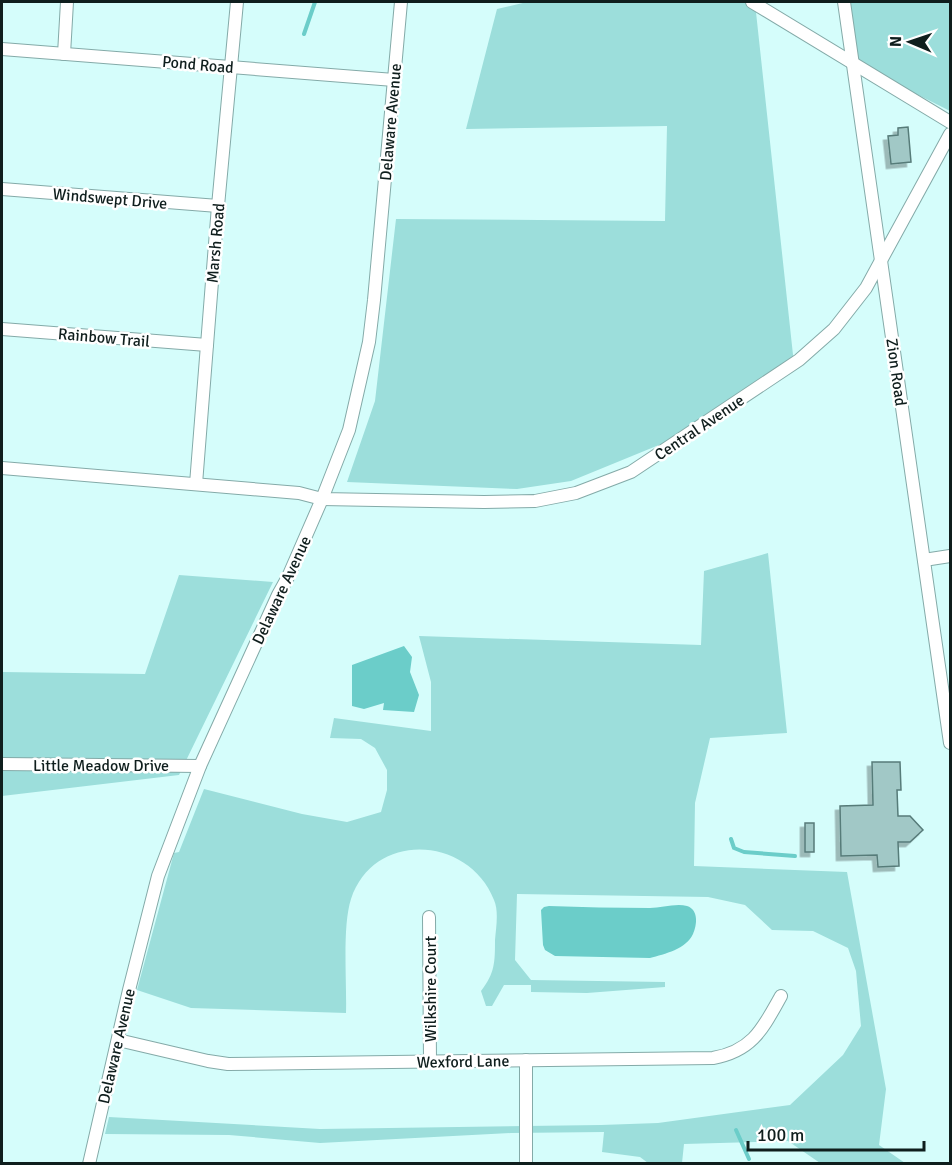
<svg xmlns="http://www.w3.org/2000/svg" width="952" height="1165" font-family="Signika,sans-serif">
	<defs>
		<filter id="shadow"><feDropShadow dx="-4.5" dy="4.5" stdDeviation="0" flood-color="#0004"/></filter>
	</defs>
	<rect width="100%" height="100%" fill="#d5fdfb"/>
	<g fill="#9cdedb">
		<polygon points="527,2 755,3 794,364 698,429 571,481 517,489 347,482 375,401 396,219 665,221 667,126 466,129 497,9"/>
		<polygon points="844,2 950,2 950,111 853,62"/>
		<path d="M768,553L787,733L710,738L695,803L694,866L847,872L886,1089L879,1145L905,1163H820L788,1141L684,1144L682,1163H648L640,1157L602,1152L604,1132L511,1133L320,1143L229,1135L105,1134L109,1117L320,1129L601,1125L658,1123L790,1105L843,1055L861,1026L856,971L848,948L813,931L772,930L745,905L708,897L517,894L515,960L531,980L665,982V987L587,993L531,992V985H504L492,1006H486L481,991C495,973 495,962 495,940C496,928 499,911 494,900C469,836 374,830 351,899C342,927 347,982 346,1013L191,1008L137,990L174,853L179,852L204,789L302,814L347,822L381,812L387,790V770L375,748L361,739L330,738L334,718L431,731V682L419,636L701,645L704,571Z"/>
		<polygon points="179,575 273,582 179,775 2,796 2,672 145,674"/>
	</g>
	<g fill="#6bcdc9">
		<polygon points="404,646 412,657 410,672 419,695 414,712 383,710 384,703 364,709 352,706 352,665"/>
		<path d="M549,906C582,907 616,908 650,908C661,908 676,903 687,906C699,910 697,925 693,934C686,949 665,954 650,958L555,956L545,950L543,945L541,910L544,907Z"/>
	</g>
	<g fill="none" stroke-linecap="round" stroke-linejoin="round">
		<g stroke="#6bcdc9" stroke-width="4">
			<polyline points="304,34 315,2"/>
			<polyline points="731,839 734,848 744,852 795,856"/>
			<polyline points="736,1130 749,1159"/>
		</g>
	</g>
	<g fill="#a1c8c6" stroke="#577b79" stroke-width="1.5" filter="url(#shadow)">
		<polygon points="908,127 911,162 891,164 888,136 898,135 898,128"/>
		<polygon points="872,762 900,762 901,790 897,790 898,816 910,816 923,830 910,842 898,842 899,866 878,867 877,855 841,856 840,806 873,805"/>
		<rect x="805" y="823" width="9" height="29"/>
	</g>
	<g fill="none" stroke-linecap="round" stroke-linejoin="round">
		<defs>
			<g id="minor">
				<polyline points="752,2 950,122"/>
				<polyline points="844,2 950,743"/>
				<polyline points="2,49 394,80"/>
				<polyline points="64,54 67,2"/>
				<polyline points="2,189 218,206"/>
				<polyline points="2,329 207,345"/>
				<polyline points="2,468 299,493 322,499 484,502 535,501 576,493 631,472 799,360 834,329 866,288 950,134"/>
				<polyline points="196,484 218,206 237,2"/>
				<polyline points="924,560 950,556"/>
				<polyline points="2,764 200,766"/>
				<polyline points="429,917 430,1061"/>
				<path d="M118,1040L208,1061L228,1064L713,1058C753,1051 763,1028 781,996"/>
				<polyline points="526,1060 526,1164"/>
				<polyline points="89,1164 129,990 158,876 200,766 278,595 288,577 322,499 349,430 369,342 374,300 401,2"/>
			</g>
		</defs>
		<use href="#minor" stroke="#84aaa8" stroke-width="14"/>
		<use href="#minor" stroke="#fff" stroke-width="12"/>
	</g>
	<g text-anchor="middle" stroke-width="5" stroke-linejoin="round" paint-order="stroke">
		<g font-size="16" fill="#0f1e1d" stroke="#fff">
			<text transform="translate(198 64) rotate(5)" y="6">Pond Road</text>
			<text transform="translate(390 122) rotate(-85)" y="6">Delaware Avenue</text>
			<text transform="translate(110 198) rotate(5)" y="6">Windswept Drive</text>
			<text transform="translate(215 243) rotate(-85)" y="6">Marsh Road</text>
			<text transform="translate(104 337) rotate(5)" y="6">Rainbow Trail</text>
			<text transform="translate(897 372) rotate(82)" y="6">Zion Road</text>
			<text transform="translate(699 427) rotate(-34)" y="6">Central Avenue</text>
			<text transform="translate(281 590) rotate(-65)" y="6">Delaware Avenue</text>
			<text x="101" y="771">Little Meadow Drive</text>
			<text transform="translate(430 989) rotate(-90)" y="6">Wilkshire Court</text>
			<text transform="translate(116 1046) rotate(-77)" y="6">Delaware Avenue</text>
			<text transform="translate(463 1061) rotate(-1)" y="6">Wexford Lane</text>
		</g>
	</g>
	<rect width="952" height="1165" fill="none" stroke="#0f1e1d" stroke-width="6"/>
	<g transform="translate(910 42) rotate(272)" stroke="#ffffff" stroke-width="4.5" paint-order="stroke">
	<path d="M0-4.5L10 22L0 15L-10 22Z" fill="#0f1e1d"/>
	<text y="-9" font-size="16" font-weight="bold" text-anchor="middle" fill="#0f1e1d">N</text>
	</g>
	<path d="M748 1141v9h176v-9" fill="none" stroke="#0f1e1d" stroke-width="3"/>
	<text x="757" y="1141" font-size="18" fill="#0f1e1d" stroke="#ffffff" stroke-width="4.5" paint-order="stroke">100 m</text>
</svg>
